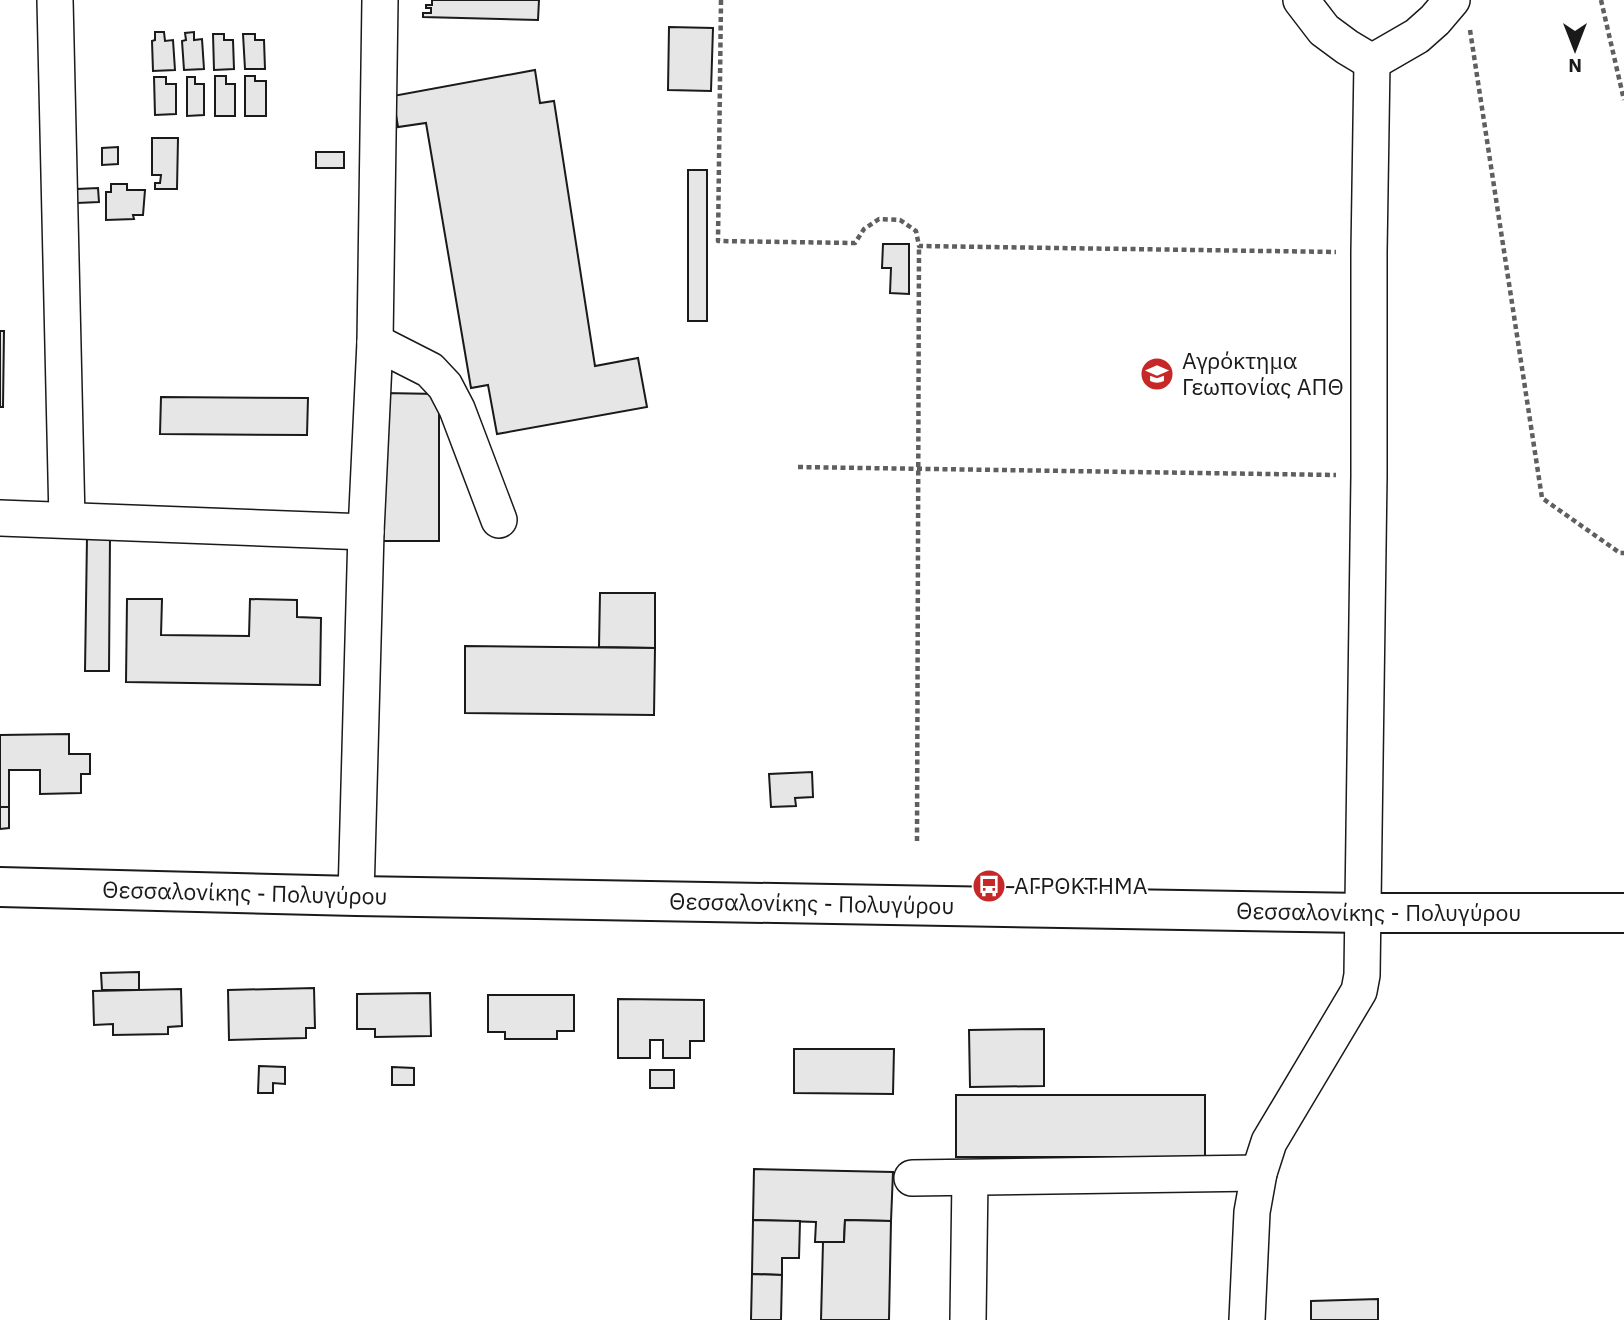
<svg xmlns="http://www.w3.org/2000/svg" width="1624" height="1320" font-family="'IBM Plex Sans',sans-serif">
	<rect width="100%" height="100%" fill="#fff"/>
	<g fill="#e6e6e6" stroke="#1a1a1a" stroke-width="2">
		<polygon points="432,0 539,0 538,20 423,17 423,13 431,13 431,8 426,8 426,5 432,5"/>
		<polygon points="669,27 713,28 711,91 668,90"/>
		<polygon points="155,32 164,32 165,41 173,40 175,70 153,71 152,41 155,40"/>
		<polygon points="194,32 194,40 202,39 204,69 184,70 182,41 186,40 185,33"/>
		<polygon points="213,34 224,34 224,40 233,40 234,69 214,70"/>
		<polygon points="243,34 255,34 255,40 264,40 265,69 245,69"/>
		<polygon points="535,70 540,103 554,101 595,366 638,358 647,407 497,434 488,385 471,388 426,123 398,127 393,96"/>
		<polygon points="215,76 226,76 226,84 235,84 235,116 215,116"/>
		<polygon points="245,76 255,76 255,81 266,81 266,116 245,116"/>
		<polygon points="154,77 166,77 166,84 176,84 176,114 155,115"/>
		<polygon points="187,77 195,77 195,84 204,84 204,115 187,116"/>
		<polygon points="152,138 178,138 177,189 155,189 155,183 160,183 161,175 152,175"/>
		<polygon points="118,147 118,164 102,165 102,148"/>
		<rect x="316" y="152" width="28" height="16"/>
		<rect x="688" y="170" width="19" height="151"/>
		<polygon points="111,184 127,184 127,190 145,190 143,215 133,215 134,219 106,220 106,192 111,192"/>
		<polygon points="98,188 99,202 77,203 77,189"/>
		<polygon points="883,244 909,244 909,294 890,293 891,268 882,268"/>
		<polygon points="0,331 4,331 3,407 0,407"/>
		<polygon points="383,393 439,394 439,541 382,541"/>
		<polygon points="161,397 308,398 307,435 160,434"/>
		<polygon points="87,537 110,537 109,671 85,671"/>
		<polygon points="600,593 655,593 655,648 599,647"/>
		<polygon points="127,599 162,599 161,635 249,636 250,599 297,600 297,617 321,618 320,685 126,682"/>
		<polygon points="465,646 655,648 654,715 465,713"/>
		<polygon points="69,734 69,754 90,754 90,774 81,774 81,793 40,794 40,770 9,770 9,807 0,807 0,735"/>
		<polygon points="812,772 813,797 795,798 796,806 771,807 769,774"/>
		<polygon points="0,807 9,807 9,828 0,829"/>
		<polygon points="139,972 139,990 102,990 101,973"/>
		<polygon points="314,988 315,1028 306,1028 306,1038 229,1040 228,990"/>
		<polygon points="181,989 182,1026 168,1027 168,1034 113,1035 113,1024 94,1025 93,991"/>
		<polygon points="430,993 431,1036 375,1037 375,1029 357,1029 357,994"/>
		<polygon points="488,995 574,995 574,1031 557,1031 557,1039 505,1039 505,1032 488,1032"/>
		<polygon points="618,999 704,1000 704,1041 690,1041 690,1058 663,1058 663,1040 650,1040 650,1058 618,1058"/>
		<polygon points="1044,1029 1044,1086 970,1087 969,1030"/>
		<polygon points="794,1049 894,1049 893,1094 794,1093"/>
		<polygon points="259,1066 285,1067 285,1084 273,1083 273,1093 258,1093"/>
		<polygon points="392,1067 414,1068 414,1085 392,1085"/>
		<rect x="650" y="1070" width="24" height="18"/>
		<rect x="956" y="1095" width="249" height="62"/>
		<polygon points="754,1169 893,1172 891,1221 845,1220 844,1242 815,1242 816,1222 753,1220"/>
		<polygon points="753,1220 800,1221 799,1258 782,1258 782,1275 752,1274"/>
		<polygon points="845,1220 891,1221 889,1320 821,1320 823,1242 844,1242"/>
		<polygon points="752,1274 782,1275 781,1320 751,1320"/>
		<polygon points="1378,1299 1378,1320 1311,1320 1311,1301"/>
	</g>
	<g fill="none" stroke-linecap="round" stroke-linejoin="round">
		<defs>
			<g id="minor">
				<polyline points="55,0 67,520"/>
				<polyline points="1301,0 1324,30 1347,47 1372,62"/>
				<polyline points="1372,62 1417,36 1435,20 1452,0"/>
				<polyline points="375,342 430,370 445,386 457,409 499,520"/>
				<polyline points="0,518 366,532"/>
				<polyline points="356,896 366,532 375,342 380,0"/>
				<polyline points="912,1178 1259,1173"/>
				<polyline points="968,1320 970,1178"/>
				<polyline points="1247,1320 1252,1212 1259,1173 1269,1142 1359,991 1362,975 1369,476 1369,252 1372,62"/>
			</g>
			<g id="major">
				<path id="s1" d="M0,887L356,896L1364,913H1624"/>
			</g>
		</defs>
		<use href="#minor" stroke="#1a1a1a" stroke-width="38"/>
		<use href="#major" stroke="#1a1a1a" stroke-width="42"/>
		<g stroke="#5f5f5f" stroke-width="4.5" stroke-dasharray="5 3.5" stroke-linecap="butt">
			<polyline points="721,0 718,241 855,243 864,229 879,219 900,220 916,231 919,246 1336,252"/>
			<polyline points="1601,0 1624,100"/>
			<polyline points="1470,30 1542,498 1620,553 1624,553"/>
			<polyline points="798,467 1336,475"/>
			<polyline points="917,841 919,246"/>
		</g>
		<use href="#minor" stroke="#fff" stroke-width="35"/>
		<use href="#major" stroke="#fff" stroke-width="38"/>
	</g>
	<defs>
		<symbol id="university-disc" viewBox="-11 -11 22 22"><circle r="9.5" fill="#c62828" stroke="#fff"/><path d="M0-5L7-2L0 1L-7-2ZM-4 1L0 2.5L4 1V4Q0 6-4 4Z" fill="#fff"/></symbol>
		<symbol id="bus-disc" viewBox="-11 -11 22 22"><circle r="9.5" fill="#c62828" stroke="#fff"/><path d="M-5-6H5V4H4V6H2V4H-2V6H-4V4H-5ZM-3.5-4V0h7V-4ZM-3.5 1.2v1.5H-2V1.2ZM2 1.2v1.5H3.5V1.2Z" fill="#fff"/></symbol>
	</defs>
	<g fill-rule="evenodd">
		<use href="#university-disc" x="1138" y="355" width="38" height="38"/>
		<use href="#bus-disc" x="970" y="867" width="38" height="38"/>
	</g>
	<g text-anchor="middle" stroke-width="5" stroke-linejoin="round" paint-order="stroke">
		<g font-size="23" fill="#1a1a1a" stroke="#fff" text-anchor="start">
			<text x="1182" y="369">Αγρόκτημα<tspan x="1182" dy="26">Γεωπονίας ΑΠΘ</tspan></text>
			<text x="1014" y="894">ΑΓΡΟΚΤΗΜΑ</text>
		</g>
		<g font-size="23" fill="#1a1a1a" stroke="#fff">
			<text dy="8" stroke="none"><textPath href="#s1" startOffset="245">Θεσσαλονίκης - Πολυγύρου</textPath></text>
			<text dy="8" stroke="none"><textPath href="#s1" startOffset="812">Θεσσαλονίκης - Πολυγύρου</textPath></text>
			<text dy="8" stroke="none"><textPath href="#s1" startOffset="1379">Θεσσαλονίκης - Πολυγύρου</textPath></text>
		</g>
	</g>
	<g transform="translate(1575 49) rotate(180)" stroke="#ffffff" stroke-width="5" paint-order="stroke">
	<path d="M0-5L12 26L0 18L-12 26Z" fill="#1a1a1a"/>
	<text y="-10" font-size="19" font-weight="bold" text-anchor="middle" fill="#1a1a1a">N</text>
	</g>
</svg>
